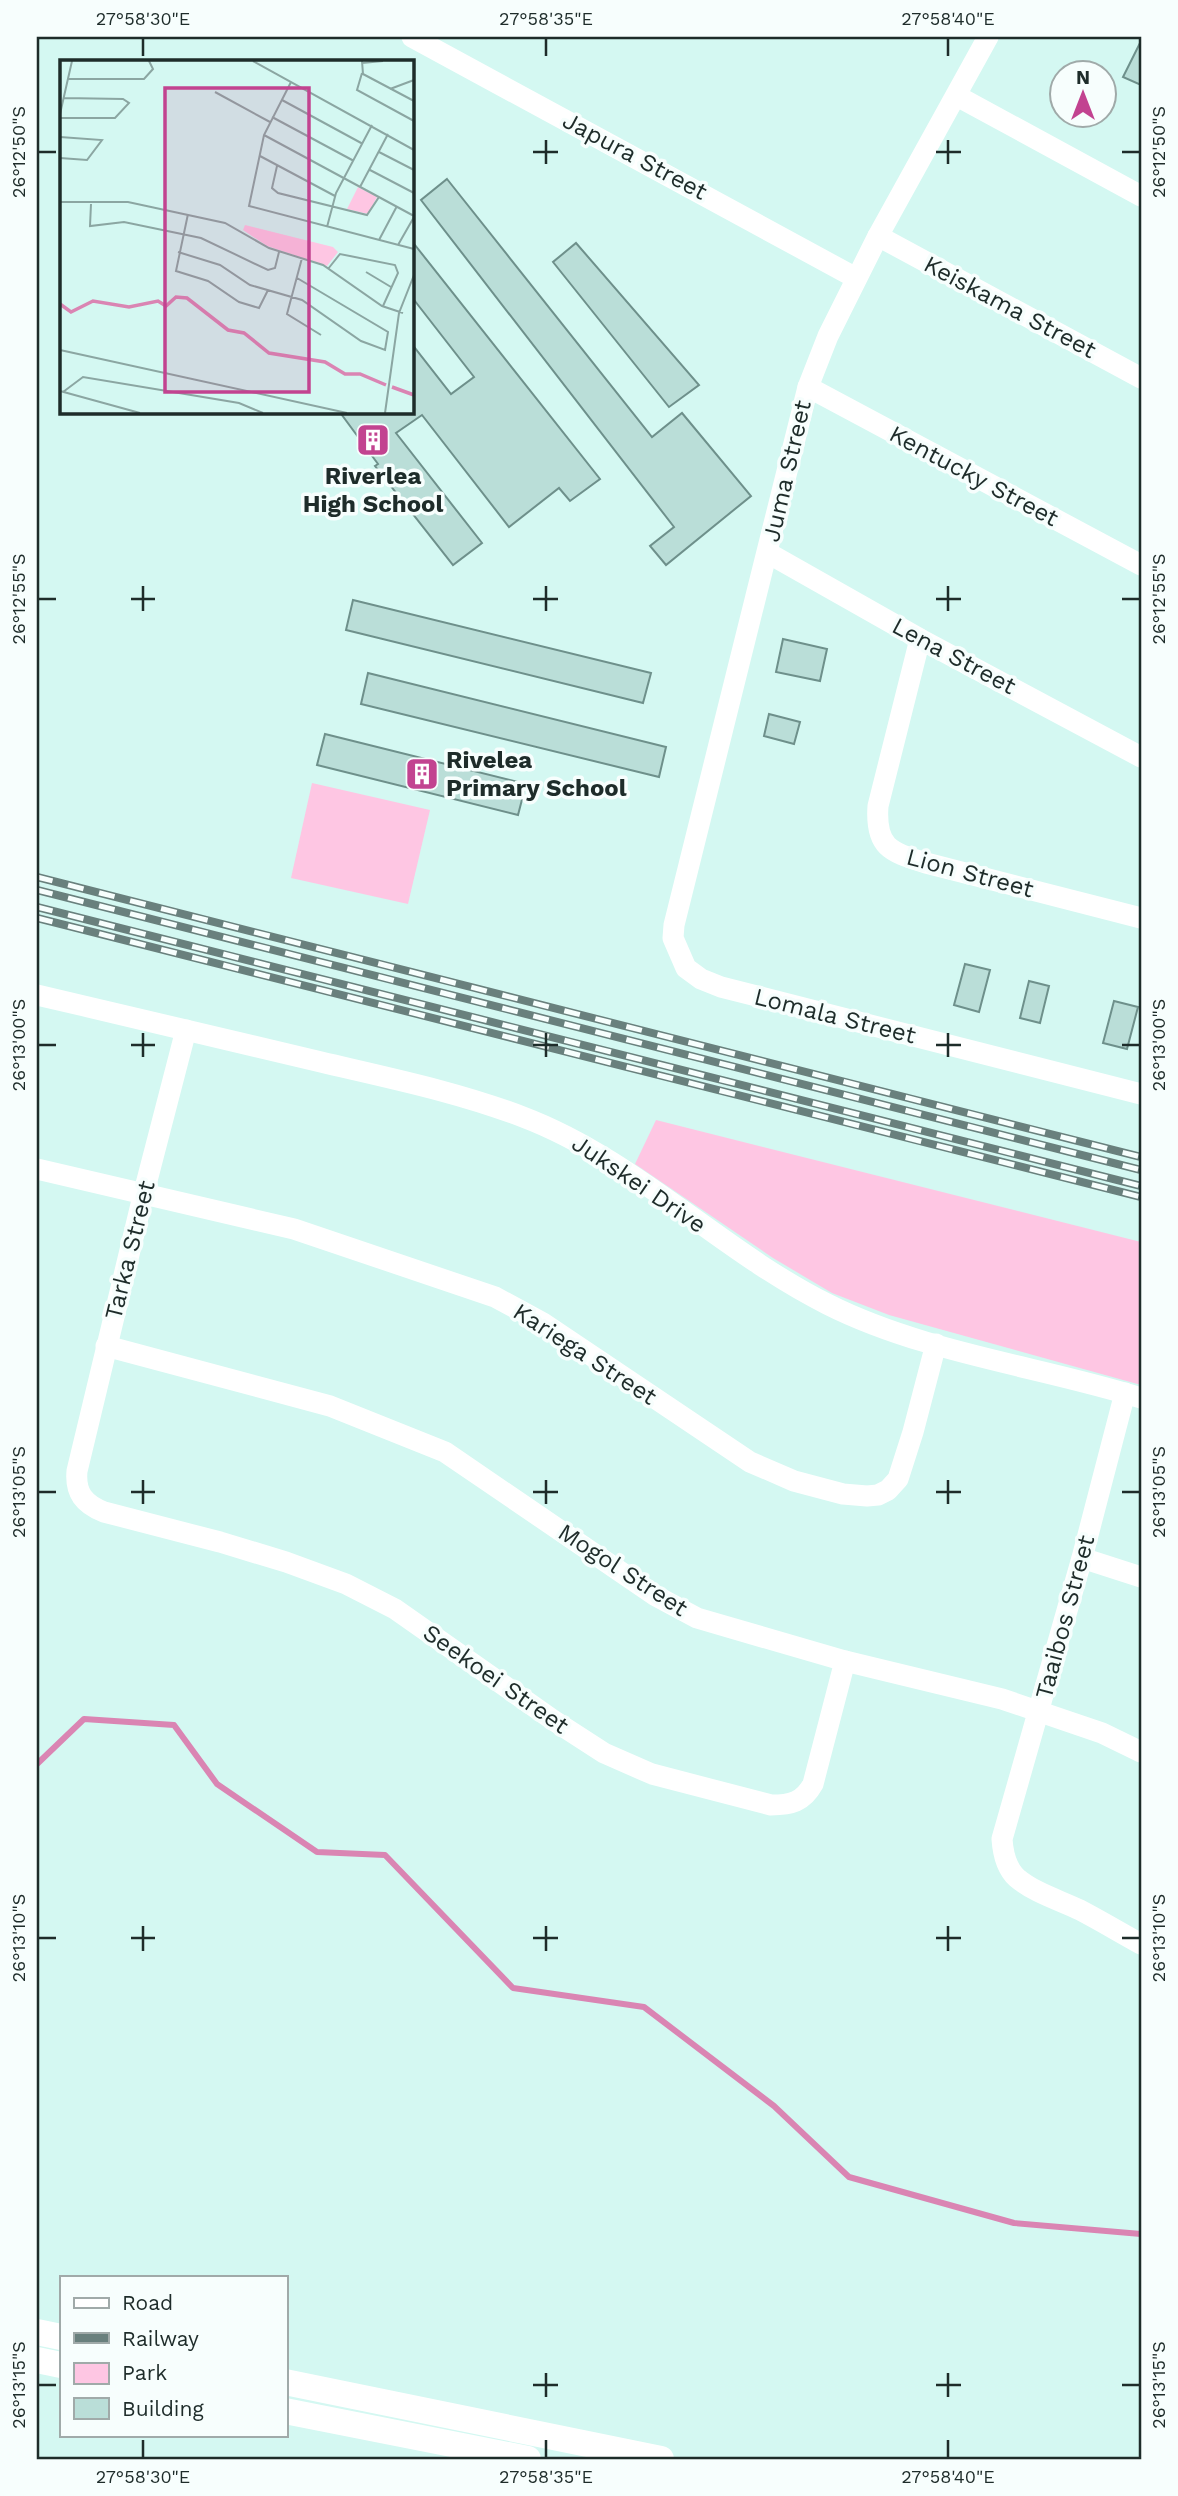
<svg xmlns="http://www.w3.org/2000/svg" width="1178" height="2496" font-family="'Work Sans',sans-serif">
	<rect width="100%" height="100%" fill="#d4f8f2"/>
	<g fill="#fec6e3">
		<polygon points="312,783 430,810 408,904 291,878"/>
		<polygon points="656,1120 1141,1242 1141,1385 889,1315 832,1293 773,1258 635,1164"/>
	</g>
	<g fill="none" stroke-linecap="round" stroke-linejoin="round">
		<polyline stroke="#da85b3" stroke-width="6" points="37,1764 84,1719 174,1725 217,1784 317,1852 385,1855 513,1988 644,2007 774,2106 849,2177 1014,2223 1141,2234"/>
	</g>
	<g fill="#baded8" stroke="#6e908b" stroke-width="2">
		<polygon points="1141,41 1141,85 1123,77"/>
		<polygon points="447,179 652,437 682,413 751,496 666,565 650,546 674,527 421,200"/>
		<polygon points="411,240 600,479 570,501 559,488 509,527 422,415 396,433 482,543 453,565 375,466 378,464 339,411 411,411 411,343 451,394 474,377 411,296"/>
		<polygon points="576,243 699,385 669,407 553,262"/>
		<polygon points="353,600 651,673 643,703 346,630"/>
		<polygon points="783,639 827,649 820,681 776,672"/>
		<polygon points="368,673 666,747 659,777 361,704"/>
		<polygon points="769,714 800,722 794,744 764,736"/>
		<polygon points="325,734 526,784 518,815 317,765"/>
		<polygon points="965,964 990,970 979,1012 954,1005"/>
		<polygon points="1029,981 1049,986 1040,1023 1020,1018"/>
		<polygon points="1114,1001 1138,1007 1127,1049 1103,1043"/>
	</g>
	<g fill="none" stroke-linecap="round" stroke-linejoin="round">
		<g stroke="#fff" stroke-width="21">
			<polyline points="412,37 856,278"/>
			<polyline points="988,37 878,236 828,336 808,387 674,925 673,938 686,968 701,979 721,987 1141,1094"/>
			<polyline points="957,96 1141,196"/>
			<polyline points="878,236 1141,378"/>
			<polyline points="808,387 1141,565"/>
			<polyline points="768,553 920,639 1141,757"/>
			<path d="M920,639L878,806C875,848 891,852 926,863L1141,918"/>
			<path d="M37,995C132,1017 227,1040 321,1062C389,1078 458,1092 523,1117C634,1159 721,1251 827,1304C924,1353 1039,1366 1141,1398"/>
			<path d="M186,1030L144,1192L77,1471C75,1493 84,1504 104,1512L220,1542L286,1562L346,1584L395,1609L553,1720L604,1753L652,1774L771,1805C791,1805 803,1802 813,1784L845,1661"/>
			<polyline points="37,1169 294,1229 495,1297 543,1323 750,1462 794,1481 843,1494 867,1496 878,1495 888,1490 898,1479 913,1432 936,1344"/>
			<polyline points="106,1346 330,1406 445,1452 656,1596 697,1618 845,1661 1002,1699 1102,1733 1141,1752"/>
			<path d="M1125,1393L1082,1558L1002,1839C1003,1854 1006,1868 1017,1878C1035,1893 1059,1900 1080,1910C1101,1921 1121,1933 1141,1944"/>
			<polyline points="1082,1558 1141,1577"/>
		</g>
		<g stroke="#fff" stroke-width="26">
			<polyline points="37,2332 61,2337"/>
			<polyline points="37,2360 61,2365"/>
			<polyline points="285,2382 661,2459"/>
			<polyline points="285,2411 528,2459"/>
		</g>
		<defs>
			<g id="rail">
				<polyline points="37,877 1141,1157"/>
				<polyline points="37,890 1141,1170"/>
				<polyline points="37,907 1141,1186"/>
				<polyline points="37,918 1141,1197"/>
			</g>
		</defs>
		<use href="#rail" stroke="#69807d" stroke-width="8"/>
		<use href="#rail" stroke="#f7fefd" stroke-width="5" stroke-dasharray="16" stroke-linecap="butt"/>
	</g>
	<path fill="none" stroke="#1e2c2a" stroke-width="2.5" d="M143,38V56M546,38V56M948,38V56M546,140V164M948,140V164M38,152H56M533,152H558M936,152H961M1122,152H1140M143,586V611M546,586V611M948,586V611M38,599H56M131,599H155M533,599H558M936,599H961M1122,599H1140M143,1033V1057M546,1033V1057M948,1033V1057M38,1045H56M131,1045H155M533,1045H558M936,1045H961M1122,1045H1140M143,1480V1504M546,1480V1504M948,1480V1504M38,1492H56M131,1492H155M533,1492H558M936,1492H961M1122,1492H1140M143,1926V1951M546,1926V1951M948,1926V1951M38,1938H56M131,1938H155M533,1938H558M936,1938H961M1122,1938H1140M546,2373V2397M948,2373V2397M38,2385H56M533,2385H558M936,2385H961M1122,2385H1140M143,2440V2458M546,2440V2458M948,2440V2458"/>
	<defs>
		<symbol id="building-square" viewBox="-11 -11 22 22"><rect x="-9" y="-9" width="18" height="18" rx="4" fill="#c24390" stroke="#f7fefd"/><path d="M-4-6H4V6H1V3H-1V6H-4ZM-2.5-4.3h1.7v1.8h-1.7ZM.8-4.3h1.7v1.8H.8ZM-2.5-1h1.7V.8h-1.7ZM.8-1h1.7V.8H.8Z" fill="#fff"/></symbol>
	</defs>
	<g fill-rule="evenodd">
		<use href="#building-square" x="354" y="421" width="38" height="38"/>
		<use href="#building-square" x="403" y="755" width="38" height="38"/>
	</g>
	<g text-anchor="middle" stroke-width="7" stroke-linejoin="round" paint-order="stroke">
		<g font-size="24" fill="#1e2c2a" stroke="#f7fefd">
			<text transform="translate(635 156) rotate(28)" y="8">Japura Street</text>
			<text transform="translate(1010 307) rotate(28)" y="8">Keiskama Street</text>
			<text transform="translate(787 471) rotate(-77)" y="8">Juma Street</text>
			<text transform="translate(974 476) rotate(28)" y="8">Kentucky Street</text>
			<text transform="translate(954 656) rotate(28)" y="8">Lena Street</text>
			<text transform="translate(970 873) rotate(15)" y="8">Lion Street</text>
			<text transform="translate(835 1016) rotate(14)" y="8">Lomala Street</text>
			<text transform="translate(639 1184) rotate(34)" y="8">Jukskei Drive</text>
			<text transform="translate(130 1250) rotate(-76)" y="8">Tarka Street</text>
			<text transform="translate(585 1354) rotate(33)" y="8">Kariega Street</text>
			<text transform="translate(623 1570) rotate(33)" y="8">Mogol Street</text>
			<text transform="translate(1065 1617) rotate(-75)" y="8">Taaibos Street</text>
			<text transform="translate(496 1679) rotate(35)" y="8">Seekoei Street</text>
		</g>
		<g font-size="24" font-weight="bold" fill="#1e2c2a" stroke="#f7fefd">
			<text x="373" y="484">Riverlea<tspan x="373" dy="28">High School</tspan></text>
			<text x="446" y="768" text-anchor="start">Rivelea<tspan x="446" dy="28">Primary School</tspan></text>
		</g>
	</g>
	<g transform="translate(60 60)">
		<rect width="354" height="354" fill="#d4f8f2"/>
		<path d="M298,127L317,137L308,154L287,149ZM185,165L273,187L278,192L267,206L207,186L183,170Z" fill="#fec6e3"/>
		<path fill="none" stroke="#da85b3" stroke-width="3.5" d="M0,244L11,252L33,241L69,247L98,241L106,246L116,237L127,238L168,270L184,273L209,293L265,302L285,314H300L326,325M332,327L354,335"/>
		<path fill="none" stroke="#8ba6a2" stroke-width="2" d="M193,1L354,90M302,1L303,14L354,41M302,3L323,1M302,13L297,30L354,61M8,19H84L93,9L89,1M231,22L204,75L189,146L354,189M330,29L354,20M155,32L210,62M222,40L303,84M0,54L12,1M212,57L294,101M0,58H55L69,43L63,39L4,38M204,75L354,156M0,77L42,80L27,100L0,98M319,92L354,110M200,96L275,136M217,106L212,128L218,133L307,155L319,137M310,110L354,133M300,127L328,74M0,142H68L165,163L209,188L263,205L322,246L343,253M31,144L30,166L64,162L141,178L208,210L215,208L219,192M128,154L116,211L148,221L179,242L199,248L208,230M267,167L276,133L312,65M319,180L337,146M338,185L354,157M118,192L160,205L190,225L242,240L301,281L325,290L328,272L237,218M242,198L227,254L261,275M268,209L280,194L335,205L338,213L323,246M306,212L331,227M0,290L287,353M0,331L80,353M3,332L23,317L179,343L203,353M325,353L339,253L354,215"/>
		<path fill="#c24390" fill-opacity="0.15" stroke="#c24390" stroke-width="3.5" d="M105,28H249V332H105Z"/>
		<rect width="354" height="354" fill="none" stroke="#1e2c2a" stroke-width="3.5"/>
	</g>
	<rect width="1178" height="2496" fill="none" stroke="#f7fefd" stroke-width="77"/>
	<rect x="60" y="2276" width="228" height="161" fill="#f7fefd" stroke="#a0aaa9" stroke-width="2"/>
	<rect x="74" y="2298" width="35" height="10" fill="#ffffff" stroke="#a0aaa9" stroke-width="2"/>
	<text x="122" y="2310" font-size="21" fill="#1e2c2a">Road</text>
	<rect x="74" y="2333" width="35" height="10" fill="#69807d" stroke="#a0aaa9" stroke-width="2"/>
	<text x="122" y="2346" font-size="21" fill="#1e2c2a">Railway</text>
	<rect x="74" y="2363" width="35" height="21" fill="#fec6e3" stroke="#a0aaa9" stroke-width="2"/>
	<text x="122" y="2380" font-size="21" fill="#1e2c2a">Park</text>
	<rect x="74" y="2398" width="35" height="21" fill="#baded8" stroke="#a0aaa9" stroke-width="2"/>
	<text x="122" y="2416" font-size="21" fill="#1e2c2a">Building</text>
	<g transform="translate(1083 94)"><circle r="33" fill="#f7fefd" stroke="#a0aaa9" stroke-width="2"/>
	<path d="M0-5L12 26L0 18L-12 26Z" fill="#c24390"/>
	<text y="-10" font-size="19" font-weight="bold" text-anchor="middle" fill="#1e2c2a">N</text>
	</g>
	<rect x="38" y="38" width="1102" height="2420" fill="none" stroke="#1e2c2a" stroke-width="2.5"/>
	<g font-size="18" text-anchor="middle" fill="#1e2c2a">
		<text x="143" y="25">27°58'30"E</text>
		<text x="546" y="25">27°58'35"E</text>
		<text x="948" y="25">27°58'40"E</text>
		<text transform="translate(19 152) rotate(-90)" y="6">26°12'50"S</text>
		<text transform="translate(1159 152) rotate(-90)" y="6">26°12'50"S</text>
		<text transform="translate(19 599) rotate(-90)" y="6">26°12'55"S</text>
		<text transform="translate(1159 599) rotate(-90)" y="6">26°12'55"S</text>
		<text transform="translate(19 1045) rotate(-90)" y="6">26°13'00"S</text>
		<text transform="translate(1159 1045) rotate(-90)" y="6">26°13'00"S</text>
		<text transform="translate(19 1492) rotate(-90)" y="6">26°13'05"S</text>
		<text transform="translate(1159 1492) rotate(-90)" y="6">26°13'05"S</text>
		<text transform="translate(19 1938) rotate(-90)" y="6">26°13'10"S</text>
		<text transform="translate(1159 1938) rotate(-90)" y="6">26°13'10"S</text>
		<text transform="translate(19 2385) rotate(-90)" y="6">26°13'15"S</text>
		<text transform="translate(1159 2385) rotate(-90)" y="6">26°13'15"S</text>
		<text x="143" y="2483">27°58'30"E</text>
		<text x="546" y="2483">27°58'35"E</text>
		<text x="948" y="2483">27°58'40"E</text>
	</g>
</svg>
